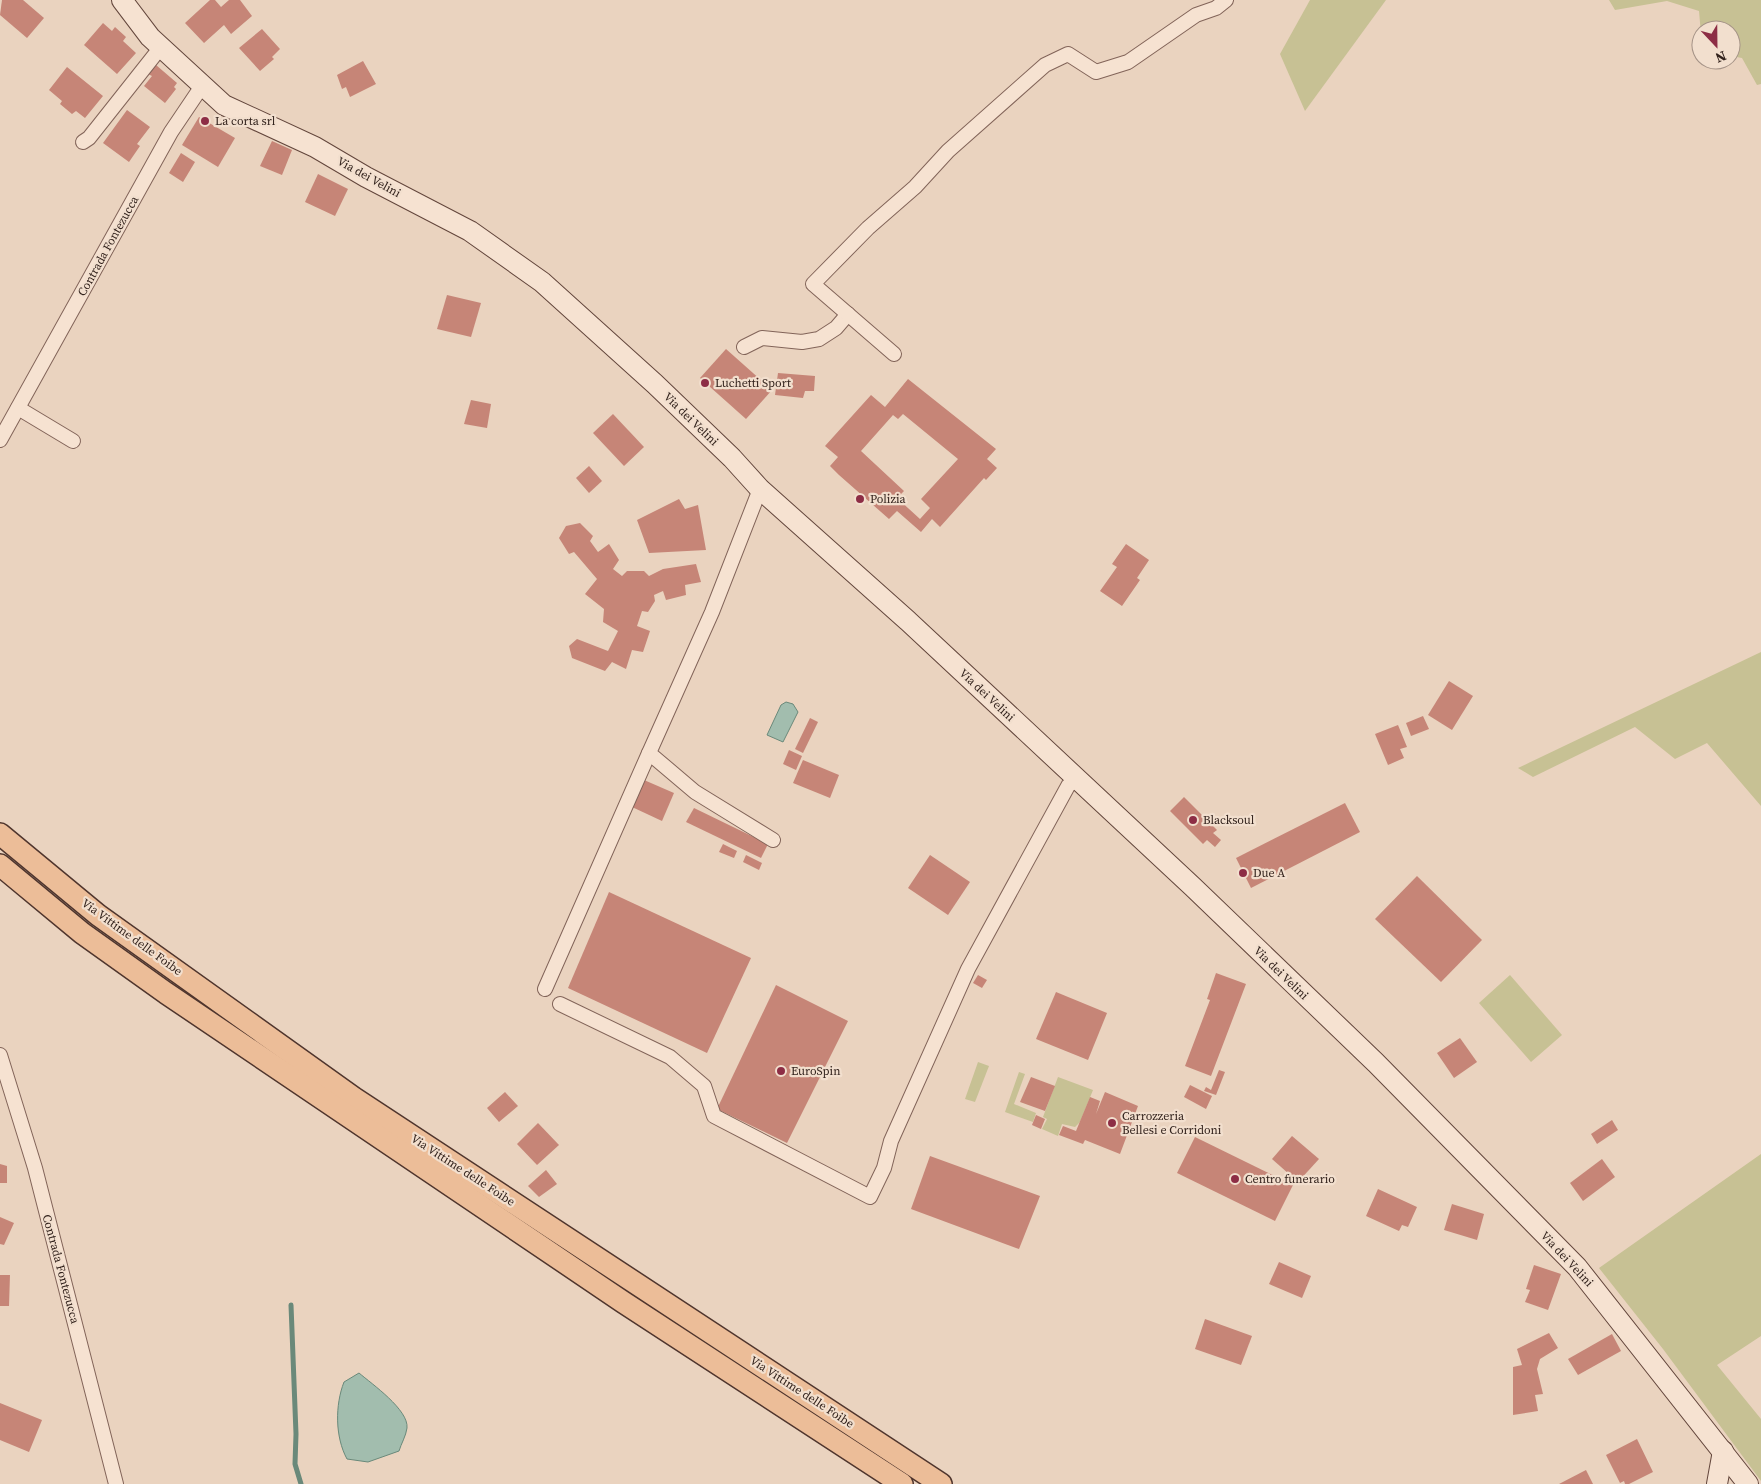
<svg xmlns="http://www.w3.org/2000/svg" width="1761" height="1484" font-family="'Source Serif 4',serif">
	<rect width="100%" height="100%" fill="#ead3bf"/>
	<g fill="#c7c194">
		<polygon points="1310,0 1386,0 1305,111 1280,54"/>
		<polygon points="1609,0 1761,0 1761,84 1757,85 1742,58 1731,56 1731,30 1701,30 1701,34 1699,11 1667,1 1615,10"/>
		<polygon points="1761,652 1761,806 1707,743 1675,759 1635,727 1533,777 1518,768"/>
		<polygon points="1510,975 1562,1035 1531,1062 1479,1003"/>
		<polygon points="978,1062 989,1066 975,1102 965,1099"/>
		<polygon points="1019,1072 1025,1074 1014,1104 1036,1113 1033,1122 1005,1112"/>
		<polygon points="1058,1077 1093,1090 1080,1122 1075,1127 1062,1124 1058,1136 1042,1129 1047,1119 1043,1117"/>
		<polygon points="1761,1154 1761,1336 1717,1365 1761,1419 1761,1481 1663,1349 1599,1268"/>
	</g>
	<g fill="#a2bdae" stroke="#6a897a">
		<polygon points="786,702 793,704 798,712 783,742 767,735 781,705"/>
		<path d="M359,1373C372,1384 409,1410 407,1428C406,1436 401,1444 399,1451L368,1462L347,1459C335,1437 335,1405 344,1382Z"/>
	</g>
	<g fill="none" stroke-linecap="round" stroke-linejoin="round">
		<polyline stroke="#6a897a" stroke-width="5" points="291,1305 296,1434 295,1464 301,1484"/>
	</g>
	<g fill="#c68577" fill-rule="evenodd">
		<polygon points="2,0 23,0 44,18 27,38 0,15"/>
		<polygon points="210,0 215,0 221,7 229,0 240,0 252,16 231,34 224,25 204,43 185,23"/>
		<polygon points="103,23 112,31 115,27 126,37 123,41 136,53 117,74 84,45"/>
		<polygon points="262,29 280,49 272,57 274,59 260,71 239,48"/>
		<polygon points="363,61 376,84 350,97 346,87 342,89 337,75"/>
		<polygon points="156,65 177,83 174,87 176,89 165,103 144,86 152,76 148,74"/>
		<polygon points="67,67 103,96 85,118 76,111 72,114 60,104 62,101 49,90"/>
		<polygon points="127,110 150,127 137,144 140,146 129,162 103,143"/>
		<polygon points="199,117 235,138 218,167 182,145"/>
		<polygon points="272,141 292,150 282,175 260,166"/>
		<polygon points="181,153 195,162 183,182 169,173"/>
		<polygon points="318,174 348,189 335,216 305,202"/>
		<polygon points="447,295 481,303 471,337 437,329"/>
		<polygon points="726,349 772,390 746,419 700,378"/>
		<polygon points="778,373 815,376 814,391 805,391 803,398 775,395"/>
		<path d="M908,379L996,449L987,459L997,468L986,480L984,478L940,527L932,519L921,532L897,511L889,519L839,475L830,466L838,457L825,446L871,395L885,407ZM903,414L958,459L921,499L930,508L920,519L897,498L904,491L861,451L893,415L898,419Z"/>
		<polygon points="471,400 491,404 487,428 464,424"/>
		<polygon points="613,414 644,447 624,466 593,433"/>
		<polygon points="589,466 602,481 589,493 576,478"/>
		<polygon points="679,499 685,509 698,505 706,550 649,553 637,520"/>
		<polygon points="580,523 593,536 590,541 598,552 609,544 619,560 613,569 622,576 627,571 644,571 649,576 663,569 696,564 701,582 685,585 686,595 666,600 663,591 654,595 655,601 648,612 642,611 637,626 650,631 643,652 632,650 626,669 612,662 605,671 572,658 569,646 577,639 608,651 618,631 603,622 604,609 585,594 597,579 574,552 569,554 559,538 566,526"/>
		<polygon points="1126,544 1149,560 1137,578 1140,580 1122,606 1100,591 1117,567 1112,564"/>
		<polygon points="1449,681 1473,696 1452,730 1428,715"/>
		<polygon points="1423,716 1429,729 1411,736 1406,723"/>
		<polygon points="810,718 818,722 803,753 795,749"/>
		<polygon points="1398,725 1407,747 1400,749 1404,758 1388,765 1375,734"/>
		<polygon points="789,750 802,756 796,770 783,764"/>
		<polygon points="803,760 839,775 830,798 793,783"/>
		<polygon points="644,780 674,793 662,821 632,807"/>
		<polygon points="1184,797 1217,830 1213,833 1221,840 1215,847 1207,840 1203,844 1170,811"/>
		<polygon points="1345,803 1360,832 1251,888 1236,858"/>
		<polygon points="694,808 768,844 761,858 686,822"/>
		<polygon points="723,844 737,851 734,858 719,852"/>
		<polygon points="746,855 762,863 759,870 743,862"/>
		<polygon points="930,855 970,882 948,915 908,888"/>
		<polygon points="1417,876 1482,940 1441,982 1375,919"/>
		<polygon points="609,892 751,958 707,1053 568,988"/>
		<polygon points="1216,973 1246,984 1211,1076 1185,1066 1210,1000 1207,999"/>
		<polygon points="978,975 987,980 982,988 973,983"/>
		<polygon points="776,985 848,1021 787,1143 717,1109"/>
		<polygon points="1056,992 1107,1013 1088,1060 1036,1039"/>
		<polygon points="1460,1038 1477,1062 1454,1078 1437,1053"/>
		<polygon points="1219,1070 1225,1072 1216,1095 1204,1091 1206,1087 1211,1090"/>
		<polygon points="1031,1077 1055,1086 1045,1111 1020,1102"/>
		<polygon points="1190,1085 1212,1096 1206,1109 1184,1097"/>
		<polygon points="505,1092 518,1106 499,1122 487,1108"/>
		<polygon points="1105,1092 1138,1106 1120,1154 1085,1140 1083,1144 1059,1135 1063,1126 1076,1131 1090,1097 1100,1101 1096,1114"/>
		<polygon points="1036,1115 1045,1119 1041,1129 1032,1125"/>
		<polygon points="1612,1120 1618,1130 1597,1144 1591,1134"/>
		<polygon points="538,1123 559,1145 537,1165 517,1144"/>
		<polygon points="1292,1136 1319,1159 1298,1182 1272,1159"/>
		<polygon points="1195,1137 1293,1185 1275,1221 1177,1173"/>
		<polygon points="930,1156 1040,1196 1019,1249 911,1209"/>
		<polygon points="1602,1159 1615,1177 1583,1201 1570,1183"/>
		<polygon points="0,1164 7,1166 7,1183 0,1183"/>
		<polygon points="546,1170 557,1184 539,1197 528,1186"/>
		<polygon points="1378,1189 1417,1207 1408,1227 1402,1225 1399,1231 1366,1216"/>
		<polygon points="1452,1204 1484,1214 1477,1240 1444,1230"/>
		<polygon points="0,1217 14,1223 4,1245 0,1244"/>
		<polygon points="1279,1262 1311,1276 1302,1298 1269,1284"/>
		<polygon points="1534,1265 1561,1274 1548,1310 1525,1302 1530,1290 1526,1289"/>
		<polygon points="0,1275 10,1275 9,1306 0,1306"/>
		<polygon points="1205,1319 1252,1336 1241,1365 1195,1349"/>
		<polygon points="1549,1333 1558,1348 1540,1359 1537,1369 1543,1394 1535,1395 1538,1411 1513,1415 1513,1367 1522,1365 1517,1349"/>
		<polygon points="1612,1334 1621,1351 1578,1375 1568,1359"/>
		<polygon points="0,1403 42,1420 29,1452 0,1440"/>
		<polygon points="1637,1439 1653,1472 1629,1484 1625,1484 1624,1481 1620,1483 1606,1455"/>
		<polygon points="1586,1470 1593,1484 1559,1484"/>
	</g>
	<g fill="none" stroke-linecap="round" stroke-linejoin="round">
		<defs>
			<g id="street">
				<polyline points="83,142 89,138 161,47"/>
				<polyline points="744,347 762,338 802,342 819,339 836,328 848,314"/>
				<polyline points="894,354 813,284 868,228 915,187 948,151 1045,65 1068,54 1096,72 1128,62 1196,15 1216,8 1226,0"/>
				<polyline points="18,408 73,441"/>
				<polyline points="0,440 171,132 202,86"/>
				<polyline points="760,489 712,612 649,753 695,792 773,840"/>
				<polyline points="545,989 649,753"/>
				<polyline points="560,1004 670,1057 704,1086 714,1116 870,1197 884,1168 891,1141 968,969 1068,786 1076,778"/>
				<polyline points="0,1055 35,1168 116,1484"/>
			</g>
			<g id="secondary">
				<polyline points="122,0 150,37 224,105 315,147 366,177 470,231 542,282 655,384 732,458 760,489 908,621 1193,887 1376,1063 1577,1267 1748,1484"/>
				<polyline points="1717,1484 1723,1451"/>
			</g>
			<g id="primary">
				<polyline points="0,834 98,915 354,1098 941,1484"/>
				<polyline points="0,865 82,933 166,993 623,1302 902,1484"/>
			</g>
		</defs>
		<use href="#street" stroke="#826459" stroke-width="16"/>
		<use href="#secondary" stroke="#63463c" stroke-width="22"/>
		<use href="#primary" stroke="#4f352d" stroke-width="24"/>
		<use href="#street" stroke="#f6e2d1" stroke-width="14"/>
		<use href="#secondary" stroke="#f6e2d1" stroke-width="20"/>
		<use href="#primary" stroke="#ecbd98" stroke-width="21"/>
	</g>
	<g fill="#8d2d45" stroke="#f2dfce" stroke-width="2">
		<circle cx="205" cy="121" r="5"/>
		<circle cx="705" cy="383" r="5"/>
		<circle cx="860" cy="499" r="5"/>
		<circle cx="1193" cy="820" r="5"/>
		<circle cx="1243" cy="873" r="5"/>
		<circle cx="781" cy="1071" r="5"/>
		<circle cx="1112" cy="1123" r="5"/>
		<circle cx="1235" cy="1179" r="5"/>
	</g>
	<g text-anchor="middle" stroke-width="4.5" stroke-linejoin="round" paint-order="stroke">
		<g font-size="12" fill="#32221c" stroke="#f2dfce" text-anchor="start">
			<text x="215" y="125">La corta srl</text>
			<text x="715" y="387">Luchetti Sport</text>
			<text x="870" y="503">Polizia</text>
			<text x="1203" y="824">Blacksoul</text>
			<text x="1253" y="877">Due A</text>
			<text x="791" y="1075">EuroSpin</text>
			<text x="1122" y="1120">Carrozzeria<tspan x="1122" dy="14">Bellesi e Corridoni</tspan></text>
			<text x="1245" y="1183">Centro funerario</text>
		</g>
		<g font-size="12" fill="#32221c" stroke="#f2dfce">
			<text transform="translate(369 177) rotate(29)" y="4">Via dei Velini</text>
			<text transform="translate(108 246) rotate(-61)" y="4">Contrada Fontezucca</text>
			<text transform="translate(691 419) rotate(44)" y="4">Via dei Velini</text>
			<text transform="translate(987 695) rotate(43)" y="4">Via dei Velini</text>
			<text transform="translate(132 937) rotate(36)" y="4">Via Vittime delle Foibe</text>
			<text transform="translate(1281 973) rotate(44)" y="4">Via dei Velini</text>
			<text transform="translate(463 1170) rotate(33)" y="4">Via Vittime delle Foibe</text>
			<text transform="translate(1567 1259) rotate(47)" y="4">Via dei Velini</text>
			<text transform="translate(61 1269) rotate(75)" y="4">Contrada Fontezucca</text>
			<text transform="translate(802 1392) rotate(33)" y="4">Via Vittime delle Foibe</text>
		</g>
	</g>
	<g transform="translate(1716 45) rotate(158)"><circle r="24" fill="#f2dfce" stroke="#a59387"/>
	<path d="M0-4L9 19L0 12L-9 19Z" fill="#8d2d45"/>
	<text y="-8" font-size="14" font-weight="bold" text-anchor="middle" fill="#32221c">N</text>
	</g>
</svg>
